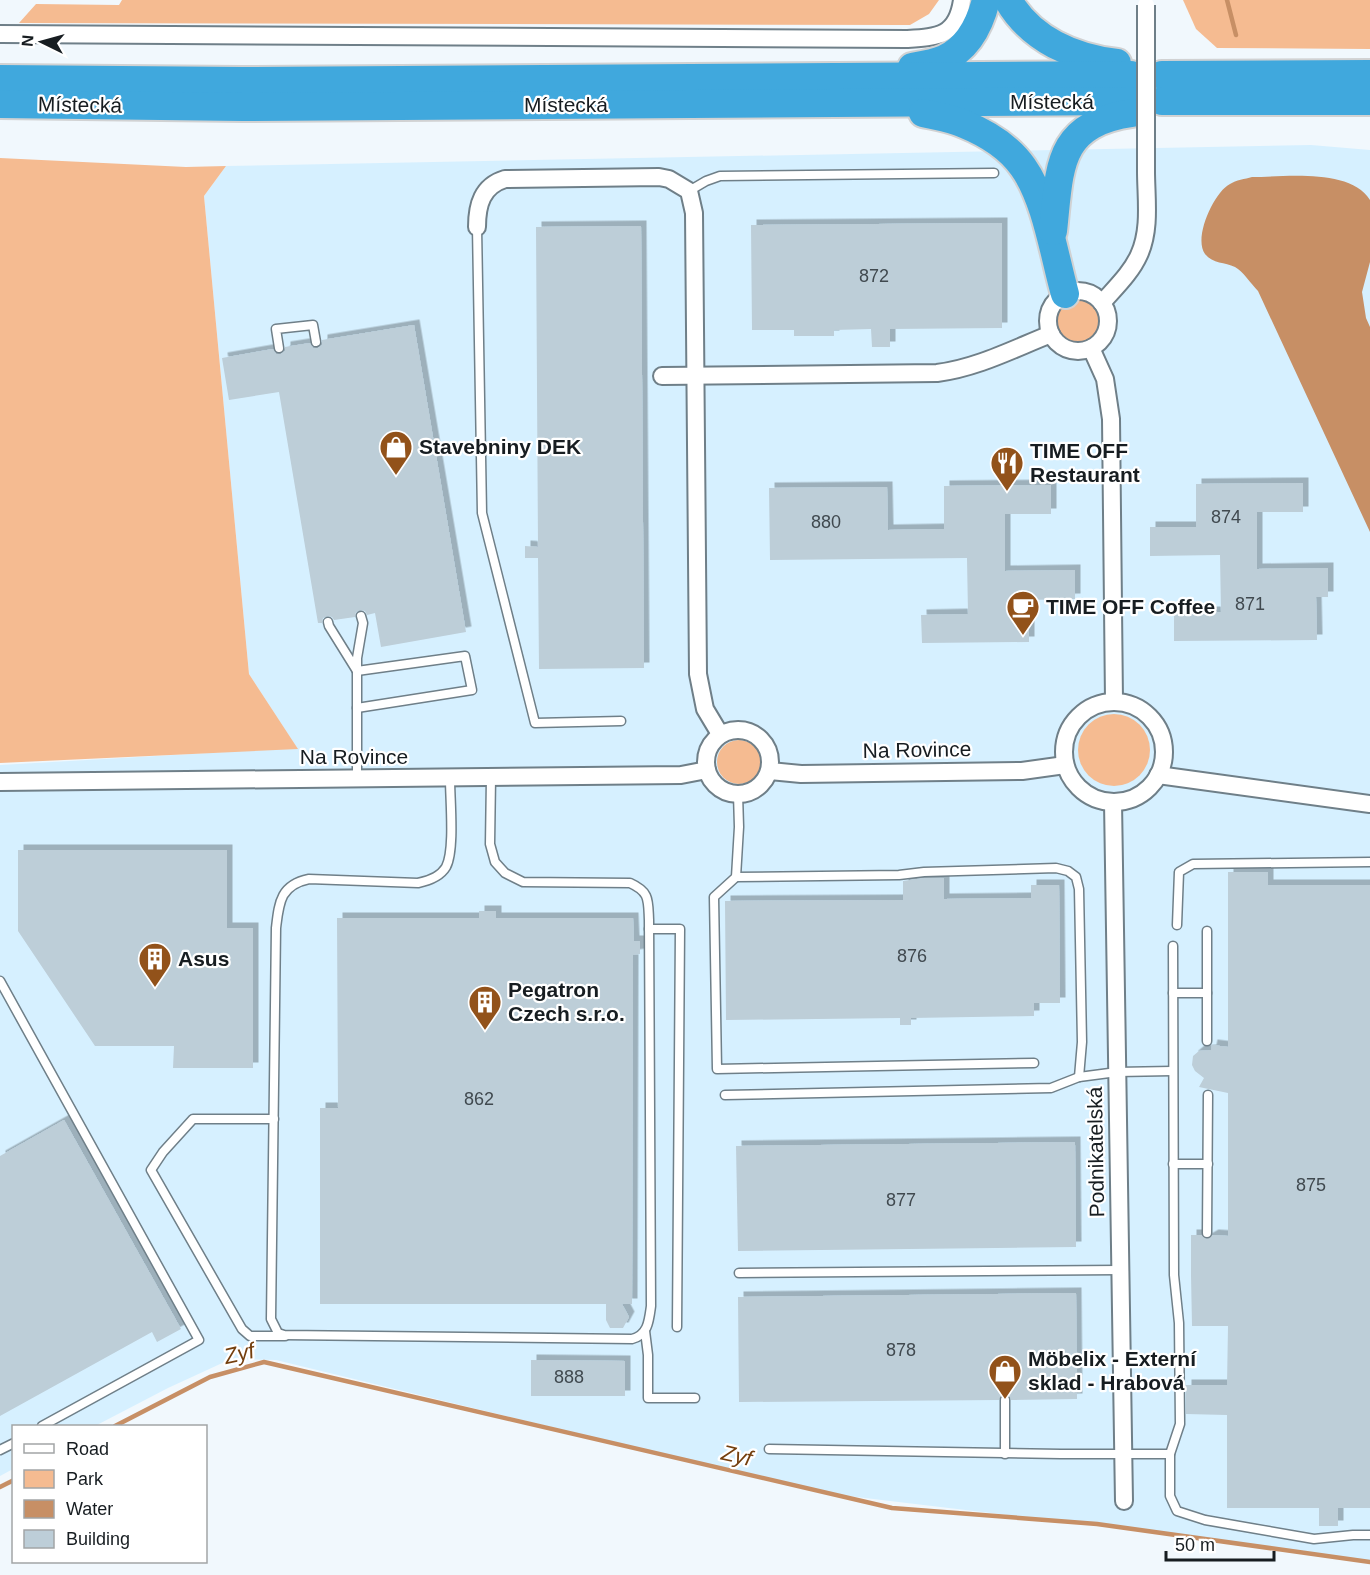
<svg xmlns="http://www.w3.org/2000/svg" width="1370" height="1575" font-family="Arial,sans-serif">
	<defs>
		<filter id="shadow"><feDropShadow dx="5.5" dy="-5.5" stdDeviation="0" flood-color="#0004"/></filter>
	</defs>
	<rect width="100%" height="100%" fill="#f1f8fd"/>
	<polygon fill="#d6f0ff" points="1311,145 1370,150 1370,1562 1134,1530 823,1493 276,1360 231,1359 168,1388 95,1426 14,1426 13,1469 0,1476 0,765 297,748 249,674 204,196 226,166"/>
	<g fill="#f5bb91">
		<polygon points="122,0 939,0 929,14 910,25 19,23 36,4 119,5"/>
		<polygon points="1183,0 1370,0 1370,49 1217,48 1196,29"/>
		<polygon points="0,158 186,167 226,166 204,196 249,674 298,749 0,763"/>
		<circle cx="1078" cy="321" r="21"/>
		<circle cx="1114" cy="750" r="36"/>
		<circle cx="739" cy="762" r="22"/>
	</g>
	<path fill="#c78f65" d="M1252,177C1285,177 1350,168 1370,200V262L1362,292L1366,318L1370,327V532L1258,291C1251,284 1243,271 1235,267C1225,262 1213,264 1205,254C1193,238 1214,192 1230,184C1236,180 1245,179 1252,177Z"/>
	<g fill="none" stroke-linecap="round" stroke-linejoin="round">
		<g stroke="#c78f65" stroke-width="4.5">
			<polyline points="1227,0 1236,35"/>
			<polyline points="115,1426 210,1377 264,1362 892,1508 1097,1524 1370,1562"/>
			<polyline points="0,1487 14,1480"/>
		</g>
	</g>
	<g fill="#bdced8" filter="url(#shadow)">
		<polygon points="1002,223 1002,328 890,329 890,347 872,347 871,329 834,330 834,336 794,336 794,330 752,330 751,225"/>
		<polygon points="641,226 644,668 539,669 538,558 525,558 525,546 538,547 536,227"/>
		<polygon points="414,325 466,632 381,647 375,613 367,615 365,611 360,610 356,612 355,617 334,620 332,617 327,616 323,618 322,623 318,623 279,392 229,400 222,358 273,349 276,354 281,354 285,351 285,347 310,343 313,348 318,348 322,345 322,340"/>
		<polygon points="1303,483 1303,512 1257,512 1257,569 1328,568 1328,597 1316,597 1317,640 1174,641 1174,612 1221,612 1220,555 1150,556 1150,527 1196,527 1196,484"/>
		<polygon points="1051,485 1051,514 1005,514 1005,571 1075,570 1075,599 1029,600 1029,642 922,643 921,615 968,614 967,558 770,560 769,488 887,487 888,530 944,529 944,486"/>
		<polygon points="18,850 227,850 227,928 253,928 253,1068 173,1068 174,1046 95,1046 18,931"/>
		<polygon points="1228,872 1268,872 1268,885 1370,885 1370,1508 1338,1508 1338,1526 1319,1526 1319,1508 1227,1508 1227,1415 1186,1414 1186,1385 1227,1385 1228,1326 1192,1326 1191,1275 1191,1235 1201,1235 1206,1239 1213,1235 1228,1236 1228,1093 1199,1087 1204,1078 1195,1071 1192,1065 1193,1056 1199,1051 1211,1050 1212,1045 1228,1047"/>
		<polygon points="924,878 944,878 944,899 1031,898 1031,885 1059,885 1060,1003 1034,1003 1034,1016 911,1018 911,1025 900,1025 900,1018 726,1020 725,901 903,900 903,881"/>
		<polygon points="479,911 496,911 496,918 633,918 634,941 640,941 640,954 633,955 632,1304 622,1304 629,1317 623,1328 610,1328 606,1320 606,1304 320,1304 320,1108 338,1108 337,918 479,918"/>
		<polygon points="64,1120 181,1329 157,1342 152,1332 0,1416 0,1156"/>
		<polygon points="1075,1142 1076,1247 738,1251 736,1146"/>
		<polygon points="1076,1293 1077,1399 1011,1400 1009,1395 1004,1394 999,1400 739,1402 738,1297"/>
		<polygon points="531,1360 625,1361 625,1396 531,1396"/>
	</g>
	<g fill="none" stroke-linecap="round" stroke-linejoin="round">
		<defs>
			<g id="lane">
				<polyline points="689,191 706,181 720,176 994,173"/>
				<polyline points="477,227 482,513 535,723 621,721"/>
				<polyline points="279,348 276,329 313,325 316,342"/>
				<polyline points="328,622 329,626 357,671 465,656 472,690 357,708"/>
				<polyline points="357,779 357,658 363,623 361,616"/>
				<path d="M450,779C450,800 455,850 446,867C440,877 428,881 418,883L309,879C280,885 279,903 276,928L271,1319L278,1333L284,1335L632,1339C648,1335 649,1321 651,1306L649,920C648,900 650,892 630,883L523,882L505,873L495,862L490,844L491,778"/>
				<polyline points="738,794 739,827 736,877 714,897 717,1069 1034,1063"/>
				<polyline points="736,877 899,875 924,872 1056,868 1068,871 1076,877 1079,889 1082,1042 1079,1077"/>
				<polyline points="1177,925 1179,872 1193,864 1370,862"/>
				<polyline points="649,929 680,929 677,1327"/>
				<polyline points="1173,946 1174,1275 1179,1323 1180,1424 1170,1454 1170,1496 1177,1511 1205,1520 1314,1539 1353,1535 1370,1535"/>
				<polyline points="0,981 199,1340 42,1426"/>
				<polyline points="1173,993 1207,993"/>
				<polyline points="1207,1041 1207,931"/>
				<polyline points="725,1095 1051,1088 1079,1077 1117,1072 1172,1071"/>
				<polyline points="274,1119 193,1119 163,1152 151,1170 242,1329 250,1336 285,1336"/>
				<polyline points="1173,1164 1208,1164"/>
				<polyline points="1207,1233 1208,1095"/>
				<polyline points="739,1273 1120,1270"/>
				<polyline points="645,1331 648,1355 648,1398 695,1398"/>
				<polyline points="1005,1400 1005,1454"/>
				<polyline points="769,1449 1061,1454 1170,1454"/>
				<polyline points="0,1450 14,1443"/>
			</g>
			<g id="street">
				<path d="M0,34L907,39C938,37 957,36 962,0"/>
				<path d="M477,227C477,205 482,186 505,179L659,177L669,179L689,191L694,213L698,674L705,709L720,734"/>
				<circle cx="1078" cy="321" r="30"/>
				<path d="M1102,303C1115,288 1131,273 1139,255C1151,229 1146,198 1146,171"/>
				<polyline points="1091,348 1105,379 1111,419 1114,701"/>
				<path d="M662,376L937,373C977,368 1013,349 1051,334"/>
				<circle cx="1114" cy="752" r="50"/>
				<circle cx="738" cy="762" r="32"/>
				<polyline points="770,771 801,774 1022,771 1065,765"/>
				<polyline points="1158,775 1370,804"/>
				<polyline points="0,782 681,775 707,770"/>
				<polyline points="1113,802 1124,1501"/>
			</g>
			<g id="highway">
				<path d="M1008,0C1031,40 1074,58 1117,63"/>
				<path d="M912,67C923,65 935,63 944,59C969,48 980,24 986,0"/>
				<polyline points="1162,75 1370,74"/>
				<polyline points="0,79 242,81 1131,75"/>
				<polyline points="1162,101 1370,101"/>
				<polyline points="0,104 242,107 1131,101"/>
				<path d="M923,113C937,116 951,118 964,124C986,133 1009,147 1023,167C1046,199 1054,255 1065,294"/>
				<path d="M1053,231C1060,168 1056,124 1132,113"/>
			</g>
		</defs>
		<use href="#lane" stroke="#6f7f88" stroke-width="11"/>
		<use href="#street" stroke="#6f7f88" stroke-width="20"/>
		<use href="#highway" stroke="#d1d2d3" stroke-width="32"/>
		<use href="#lane" stroke="#fff" stroke-width="8"/>
		<use href="#street" stroke="#fff" stroke-width="16"/>
		<use href="#highway" stroke="#40a8dd" stroke-width="28"/>
		<defs>
			<polyline id="street-bridge" points="1146,5 1146,171"/>
		</defs>
		<use href="#street-bridge" stroke="#6f7f88" stroke-width="20" stroke-linecap="butt"/>
		<use href="#street-bridge" stroke="#fff" stroke-width="16"/>
	</g>
	<defs>
		<symbol id="shop-pin" viewBox="-11 -11 22 30"><path d="M0 17L-7.5 6A9.5 9.5 0 1 1 7.5 6Z" fill="#92521a" stroke="#fff"/><path d="M-5-2.5h2.3a2.7 3.5 0 0 1 5.4 0H5L5.5 6h-11ZM-1.5-2.5h3a1.5 2.3 0 0 0-3 0Z" fill="#fff"/></symbol>
		<symbol id="restaurant-pin" viewBox="-11 -11 22 30"><path d="M0 17L-7.5 6A9.5 9.5 0 1 1 7.5 6Z" fill="#92521a" stroke="#fff"/><path d="M-5-6h1v4h1v-4h1v4h1v-4h1v5L-1.5 .5V6h-2V.5L-5-1ZM5-6V6H3V1.5H1.5Q1.5-4 5-6Z" fill="#fff"/></symbol>
		<symbol id="cafe-pin" viewBox="-11 -11 22 30"><path d="M0 17L-7.5 6A9.5 9.5 0 1 1 7.5 6Z" fill="#92521a" stroke="#fff"/><path d="M-5.5-4.5H6V0H3Q3 3.5 0 3.5H-2.5Q-5.5 3.5-5.5 0ZM3-3.2v2h1.7v-2ZM-6 4.5H4V6H-6Z" fill="#fff"/></symbol>
		<symbol id="building-pin" viewBox="-11 -11 22 30"><path d="M0 17L-7.5 6A9.5 9.5 0 1 1 7.5 6Z" fill="#92521a" stroke="#fff"/><path d="M-4-6H4V6H1V3H-1V6H-4ZM-2.5-4.3h1.7v1.8h-1.7ZM.8-4.3h1.7v1.8H.8ZM-2.5-1h1.7V.8h-1.7ZM.8-1h1.7V.8H.8Z" fill="#fff"/></symbol>
	</defs>
	<g fill-rule="evenodd">
		<use href="#shop-pin" x="377" y="428" width="38" height="52"/>
		<use href="#restaurant-pin" x="988" y="444" width="38" height="52"/>
		<use href="#cafe-pin" x="1004" y="588" width="38" height="52"/>
		<use href="#building-pin" x="136" y="940" width="38" height="52"/>
		<use href="#building-pin" x="466" y="983" width="38" height="52"/>
		<use href="#shop-pin" x="986" y="1352" width="38" height="52"/>
	</g>
	<g text-anchor="middle" stroke-width="4.5" stroke-linejoin="round" paint-order="stroke">
		<g font-size="18" fill="#40494f">
			<text x="874" y="282">872</text>
			<text x="1226" y="523">874</text>
			<text x="826" y="528">880</text>
			<text x="1250" y="610">871</text>
			<text x="912" y="962">876</text>
			<text x="479" y="1105">862</text>
			<text x="1311" y="1191">875</text>
			<text x="901" y="1206">877</text>
			<text x="901" y="1356">878</text>
			<text x="569" y="1383">888</text>
		</g>
		<g font-size="21" fill="#171d21" stroke="#fff">
			<text x="1052" y="109">Místecká</text>
			<text transform="translate(80 105) rotate(1)" y="7">Místecká</text>
			<text x="566" y="112">Místecká</text>
			<text transform="translate(917 750) rotate(-1)" y="7">Na Rovince</text>
			<text x="354" y="764">Na Rovince</text>
			<text transform="translate(1096 1152) rotate(-91)" y="7">Podnikatelská</text>
		</g>
		<g font-size="21" font-weight="bold" fill="#171d21" stroke="#fff" text-anchor="start">
			<text x="419" y="454">Stavebniny DEK</text>
			<text x="1030" y="458">TIME OFF<tspan x="1030" dy="24">Restaurant</tspan></text>
			<text x="1046" y="614">TIME OFF Coffee</text>
			<text x="178" y="966">Asus</text>
			<text x="508" y="997">Pegatron<tspan x="508" dy="24">Czech s.r.o.</tspan></text>
			<text x="1028" y="1366">Möbelix - Externí<tspan x="1028" dy="24">sklad - Hrabová</tspan></text>
		</g>
		<g font-size="22" font-style="italic" fill="#743f0e" stroke="#fff">
			<text transform="translate(239 1353) rotate(-13)" y="8">Zyf</text>
			<text transform="translate(737 1455) rotate(13)" y="8">Zyf</text>
		</g>
	</g>
	<rect x="12" y="1425" width="195" height="138" fill="#ffffff" stroke="#a2a5a6" stroke-width="1.5"/>
	<rect x="24" y="1444" width="30" height="9" fill="#ffffff" stroke="#a2a5a6" stroke-width="1.5"/>
	<text x="66" y="1455" font-size="18" fill="#171d21">Road</text>
	<rect x="24" y="1470" width="30" height="18" fill="#f5bb91" stroke="#a2a5a6" stroke-width="1.5"/>
	<text x="66" y="1485" font-size="18" fill="#171d21">Park</text>
	<rect x="24" y="1500" width="30" height="18" fill="#c78f65" stroke="#a2a5a6" stroke-width="1.5"/>
	<text x="66" y="1515" font-size="18" fill="#171d21">Water</text>
	<rect x="24" y="1530" width="30" height="18" fill="#bdced8" stroke="#a2a5a6" stroke-width="1.5"/>
	<text x="66" y="1545" font-size="18" fill="#171d21">Building</text>
	<g transform="translate(42 42) rotate(275)" stroke="#ffffff" stroke-width="4.5" paint-order="stroke">
	<path d="M0-4.5L10 22L0 15L-10 22Z" fill="#171d21"/>
	<text y="-9" font-size="16" font-weight="bold" text-anchor="middle" fill="#171d21">N</text>
	</g>
	<path d="M1166 1551v9h108v-9" fill="none" stroke="#171d21" stroke-width="3"/>
	<text x="1175" y="1551" font-size="18" fill="#171d21" stroke="#ffffff" stroke-width="4.5" paint-order="stroke">50 m</text>
</svg>
